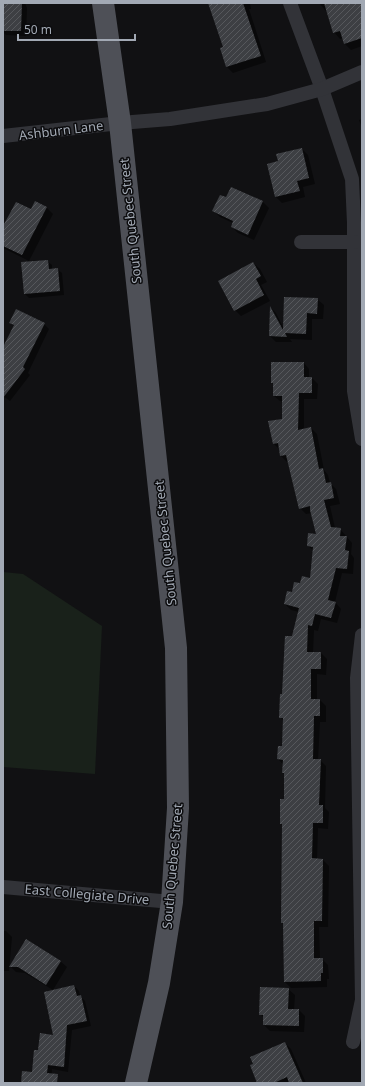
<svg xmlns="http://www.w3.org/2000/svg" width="365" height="1086" font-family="'Noto Sans',sans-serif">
	<defs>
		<pattern id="building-hatch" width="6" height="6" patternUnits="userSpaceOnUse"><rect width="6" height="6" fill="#3d3f43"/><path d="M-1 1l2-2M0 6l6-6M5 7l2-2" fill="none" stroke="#56585c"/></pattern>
	</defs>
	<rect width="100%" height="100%" fill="#111113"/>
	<polygon fill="#19211a" points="3,572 23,574 102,626 95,774 3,767"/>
	<g fill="#0007">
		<polygon points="3,3 25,3 27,8 26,36 6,35 3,32"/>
		<polygon points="208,3 250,3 251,9 249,9 266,62 233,73 227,67 221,49 224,48"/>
		<polygon points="319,3 341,3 362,6 362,46 351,50 345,44 343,38 340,39 334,32 327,11 326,11"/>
		<polygon points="362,119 362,128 359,120"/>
		<polygon points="302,149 308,155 315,184 303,187 305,197 282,203 276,197 268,164 279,162"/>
		<polygon points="227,199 263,202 269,208 254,240 238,233 232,227 233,223 220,217 214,211"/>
		<polygon points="46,207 53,214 29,261 3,248 3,228"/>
		<polygon points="47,261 52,265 52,270 57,269 62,273 64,295 29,298 25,294"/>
		<polygon points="253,263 260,269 267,282 261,285 270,301 241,316 235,310"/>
		<polygon points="317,299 324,305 323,319 312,319 312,340 290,339 292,342 276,342 270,336 271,308 276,313 284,329"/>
		<polygon points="10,323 44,324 49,329 28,373 30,375 10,401 3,396 3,349 14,326"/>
		<polygon points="304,363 309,369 309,378 312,378 318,384 317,399 304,399 304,430 311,428 317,434 324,470 328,475 330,483 336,489 340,504 330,506 335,528 340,529 352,543 351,554 354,558 353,574 342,573 335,602 341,609 337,623 321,619 318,631 314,630 313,653 321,653 327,659 326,675 317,674 317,700 320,700 326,706 326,722 320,722 318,760 320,760 326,766 325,808 329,812 328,829 318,828 317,860 323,860 329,866 328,927 319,927 320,959 322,959 328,965 329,979 327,979 327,987 291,988 285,982 284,924 282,923 283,826 281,824 285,800 285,775 283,773 284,765 278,759 283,747 284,721 280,717 283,695 293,637 299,612 291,610 285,604 301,585 311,580 314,551 308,546 317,535 312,513 306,514 300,508 289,462 287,462 281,456 280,450 274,444 283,419 283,402 280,401 274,396 274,385 272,383"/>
		<polygon points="3,931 6,931 12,937 9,971 3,971"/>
		<polygon points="60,961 67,967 53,990 25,973 16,972 10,966"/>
		<polygon points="74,986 79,991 80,996 85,1001 91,1026 72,1030 68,1072 52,1069 51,1083 22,1083 33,1073 39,1051 55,1036"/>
		<polygon points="288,989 295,995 294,1010 299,1010 305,1016 304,1032 270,1031 264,1025 264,1018 260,1014"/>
		<polygon points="285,1043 291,1049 306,1083 258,1083"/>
	</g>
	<g fill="url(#building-hatch)">
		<polygon points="3,3 22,3 21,31 3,31"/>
		<polygon points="208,3 243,3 261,56 226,67 220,48 223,47"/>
		<polygon points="324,3 362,3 362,38 344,44 340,31 333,33"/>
		<polygon points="302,148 309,178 297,181 300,191 275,197 267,164 278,161 276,154"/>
		<polygon points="231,187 263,201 248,235 231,227 233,221 212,211 220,195 226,197"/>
		<polygon points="35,201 47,207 22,255 3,246 3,226 16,202 31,209"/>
		<polygon points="48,260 49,269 58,268 60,291 24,294 21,262"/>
		<polygon points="253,262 261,276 256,279 264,295 234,311 218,281"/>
		<polygon points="284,297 318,298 317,314 307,313 306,334 285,333 287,337 269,336 270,306 283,330"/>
		<polygon points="16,309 45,323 23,367 25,369 3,398 3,347 14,325 9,323"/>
		<polygon points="271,362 304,362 304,377 312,377 312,393 299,393 298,430 311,427 319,469 323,468 326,483 331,482 334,498 324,500 331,527 341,528 340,536 347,536 345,550 349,551 347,569 336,568 328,600 336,602 331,618 315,614 312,626 308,625 307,652 321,652 321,669 311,669 311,699 320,699 320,716 314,716 313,759 321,759 319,805 323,805 323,823 313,823 312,858 323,859 322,921 314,921 314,958 323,958 323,973 321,973 321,981 284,982 283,923 281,923 282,824 280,824 280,799 284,799 284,773 282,773 283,760 277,759 278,746 282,746 283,718 279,718 280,694 282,694 285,636 292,636 299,608 284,604 287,591 292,592 294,582 300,583 302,576 310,578 313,547 307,546 308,533 316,534 310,510 310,506 299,509 286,455 280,456 278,443 273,444 268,421 282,419 282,396 273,396 273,383 271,383"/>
		<polygon points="26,939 61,961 46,985 18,967 9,967"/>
		<polygon points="74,985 77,996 81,995 87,1021 67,1025 64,1067 48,1065 47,1073 58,1074 57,1083 21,1083 22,1071 32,1072 34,1050 38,1050 40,1033 53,1035 44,992"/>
		<polygon points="260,987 289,988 288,1009 299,1009 299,1026 263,1025 263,1015 259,1015"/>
		<polygon points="285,1042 303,1083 289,1083 287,1077 274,1083 257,1083 250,1065 253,1064 250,1057"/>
	</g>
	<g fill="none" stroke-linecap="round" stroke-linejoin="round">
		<g stroke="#323338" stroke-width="14">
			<polyline points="290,3 322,89 352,179 354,223 354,391 362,439"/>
			<polyline points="3,136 120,123 170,119 267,104 322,89 362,72"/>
			<polyline points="301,242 354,242"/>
			<polyline points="3,887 172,902"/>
			<polyline points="353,1042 362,1000 357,678 362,635"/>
		</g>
		<polyline stroke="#4e5057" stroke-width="22" points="103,3 120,123 176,648 178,808 172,902 159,983 136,1083"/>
	</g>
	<g text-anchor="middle" stroke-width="3" stroke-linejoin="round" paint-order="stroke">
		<g font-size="13" fill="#a2a9b4" stroke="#0c0c0e">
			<text transform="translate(61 130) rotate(-7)" y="5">Ashburn Lane</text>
			<text transform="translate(130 221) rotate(-96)" y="5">South Quebec Street</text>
			<text transform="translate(165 543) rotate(-96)" y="5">South Quebec Street</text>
			<text transform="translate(172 866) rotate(-85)" y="5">South Quebec Street</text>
			<text transform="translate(87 894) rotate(5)" y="5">East Collegiate Drive</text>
		</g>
	</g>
	<rect width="365" height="1086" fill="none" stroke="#a2a9b4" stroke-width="8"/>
	<path d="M18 34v6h117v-6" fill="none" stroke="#a2a9b4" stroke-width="2"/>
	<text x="24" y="34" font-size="12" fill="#a2a9b4" stroke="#0c0c0e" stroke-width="3" paint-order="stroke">50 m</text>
</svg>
